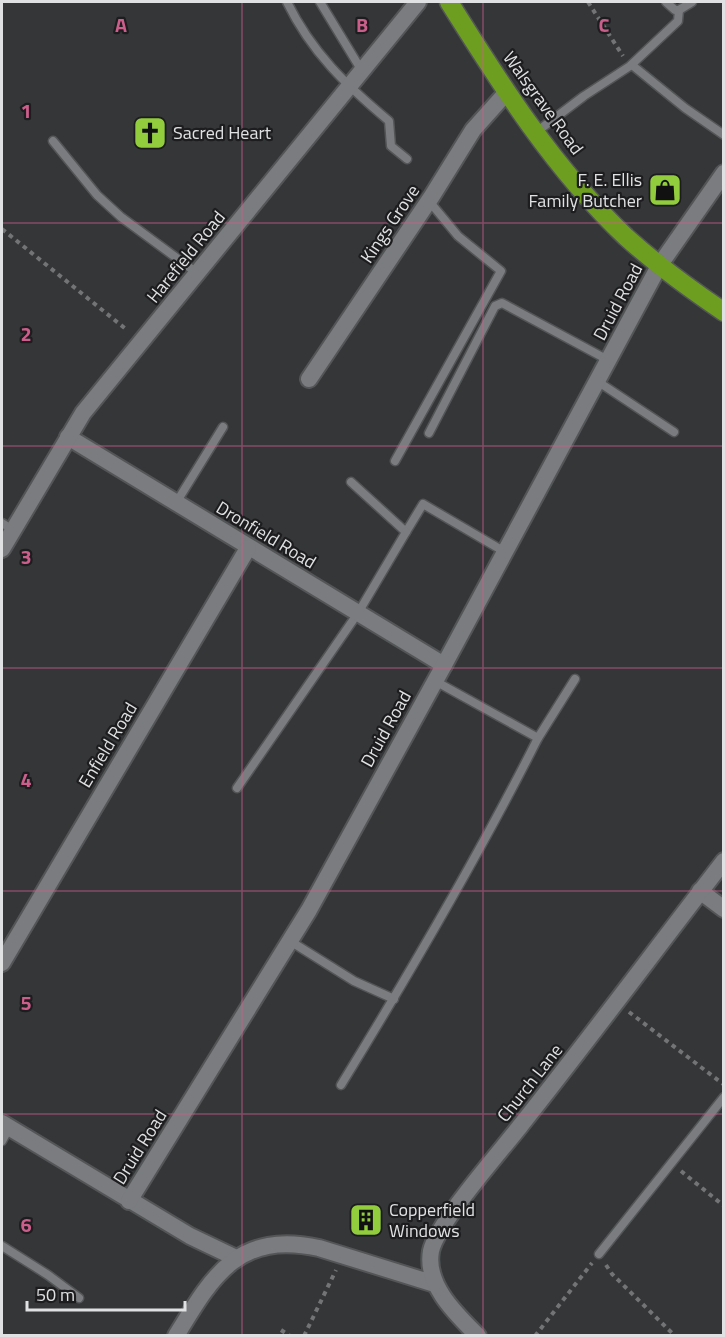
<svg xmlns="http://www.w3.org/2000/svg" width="725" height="1337" font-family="'Titillium Web',sans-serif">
	<rect width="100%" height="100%" fill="#343638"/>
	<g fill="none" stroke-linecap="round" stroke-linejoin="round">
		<defs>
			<g id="lane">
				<path d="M287,2C312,53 346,85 389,121L391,146L407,159"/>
				<polyline points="320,2 362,71"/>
				<polyline points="666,2 675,10 679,10 692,2"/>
				<polyline points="632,65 685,108 724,135"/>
				<polyline points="535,133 584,96 630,66 678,21 679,10"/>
				<polyline points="53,141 97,195 121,217 197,273"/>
				<polyline points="597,381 674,432"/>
				<polyline points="429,433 495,306 502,303 608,360"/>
				<polyline points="395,461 501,271 458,236 429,201"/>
				<polyline points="351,482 406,532 423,504 505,552"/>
				<polyline points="176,503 223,427"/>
				<polyline points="2,523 13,530"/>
				<polyline points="538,738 575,679"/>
				<polyline points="237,788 358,613 406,532"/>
				<polyline points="290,941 354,981 394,999"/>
				<path d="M341,1085C411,971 478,857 538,738L435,681"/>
				<polyline points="2,1141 9,1128"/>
				<polyline points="2,1246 48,1275 79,1298"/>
				<polyline points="599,1254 724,1097"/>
			</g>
			<g id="street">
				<polyline points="309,379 432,196 473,130 506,93"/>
				<polyline points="68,437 444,665"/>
				<polyline points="2,549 83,413 418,2"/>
				<polyline points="700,891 724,909"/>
				<polyline points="2,963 248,548"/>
				<polyline points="2,1123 190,1236 236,1258"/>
				<polyline points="129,1201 309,910 444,665 659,266 724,173"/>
				<path d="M176,1336C213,1275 238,1231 319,1248L435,1284"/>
				<path d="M478,1336C456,1314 425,1285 431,1251C437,1223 501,1151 521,1125C590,1038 656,949 724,861"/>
			</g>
			<path id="highway" d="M449,2C501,85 554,169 626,237C657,265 690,289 724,312"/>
		</defs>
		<use href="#lane" stroke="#535557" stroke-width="11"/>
		<use href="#street" stroke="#535557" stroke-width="20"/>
		<use href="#highway" stroke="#535557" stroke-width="21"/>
		<g stroke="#727476" stroke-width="4" stroke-dasharray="4.5 4.5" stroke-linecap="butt">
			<polyline points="588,2 623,56"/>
			<polyline points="2,229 127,330"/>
			<polyline points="629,1012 723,1084"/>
			<polyline points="681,1171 724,1206"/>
			<polyline points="606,1265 612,1274 675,1336"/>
			<polyline points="281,1330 290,1336"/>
			<polyline points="304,1336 336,1270"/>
			<polyline points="535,1336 592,1263"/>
		</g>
		<use href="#lane" stroke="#7a7c7f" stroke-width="8"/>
		<use href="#street" stroke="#7a7c7f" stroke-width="16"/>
		<use href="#highway" stroke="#6d9e20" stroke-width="18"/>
	</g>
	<path fill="none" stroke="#cc5e8b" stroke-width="1.5" stroke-opacity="0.55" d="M242,2V1336M483,2V1336M2,223H724M2,446H724M2,668H724M2,891H724M2,1114H724"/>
	<defs>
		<symbol id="church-square" viewBox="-11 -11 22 22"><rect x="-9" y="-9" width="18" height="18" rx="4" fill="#92cd3e" stroke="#1d1d1f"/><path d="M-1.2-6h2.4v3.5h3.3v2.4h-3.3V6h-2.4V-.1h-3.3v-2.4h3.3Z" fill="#111"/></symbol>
		<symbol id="shop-square" viewBox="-11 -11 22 22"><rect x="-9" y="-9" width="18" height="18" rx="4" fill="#92cd3e" stroke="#1d1d1f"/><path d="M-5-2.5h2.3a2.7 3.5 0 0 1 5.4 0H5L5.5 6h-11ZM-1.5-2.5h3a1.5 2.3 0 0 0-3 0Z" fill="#111"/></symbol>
		<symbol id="building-square" viewBox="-11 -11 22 22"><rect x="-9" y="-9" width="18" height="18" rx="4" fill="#92cd3e" stroke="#1d1d1f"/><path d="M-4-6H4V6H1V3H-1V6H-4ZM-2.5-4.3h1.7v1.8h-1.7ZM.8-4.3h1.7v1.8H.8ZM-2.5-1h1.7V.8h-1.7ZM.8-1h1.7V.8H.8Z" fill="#111"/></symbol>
	</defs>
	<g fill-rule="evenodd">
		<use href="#church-square" x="131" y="114" width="38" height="38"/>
		<use href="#shop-square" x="646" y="171" width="38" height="38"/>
		<use href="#building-square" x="347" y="1201" width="38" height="38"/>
	</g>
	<g text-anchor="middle" stroke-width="4.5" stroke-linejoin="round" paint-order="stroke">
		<g font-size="18" fill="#e0e1e3" stroke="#1d1d1f">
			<text transform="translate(543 103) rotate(54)" y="6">Walsgrave Road</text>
			<text transform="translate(390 224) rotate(-56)" y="6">Kings Grove</text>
			<text transform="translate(186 257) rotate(-51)" y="6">Harefield Road</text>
			<text transform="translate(618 302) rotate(-62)" y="6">Druid Road</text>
			<text transform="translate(266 535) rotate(31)" y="6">Dronfield Road</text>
			<text transform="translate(386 729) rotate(-61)" y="6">Druid Road</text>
			<text transform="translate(108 745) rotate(-59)" y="6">Enfield Road</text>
			<text transform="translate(530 1083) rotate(-52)" y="6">Church Lane</text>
			<text transform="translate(140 1147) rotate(-58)" y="6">Druid Road</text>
		</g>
		<g font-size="18" fill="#e0e1e3" stroke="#1d1d1f" text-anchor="start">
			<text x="173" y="139">Sacred Heart</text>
			<text x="642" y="186" text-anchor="end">F. E. Ellis<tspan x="642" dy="21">Family Butcher</tspan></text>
			<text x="389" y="1216">Copperfield<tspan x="389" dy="21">Windows</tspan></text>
		</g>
	</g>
	<g font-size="20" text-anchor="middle" font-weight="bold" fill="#cc5e8b" stroke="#1d1d1f" stroke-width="4.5" stroke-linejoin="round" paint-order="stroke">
		<text x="121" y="32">A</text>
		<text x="362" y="32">B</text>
		<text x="604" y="32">C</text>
		<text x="26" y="118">1</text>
		<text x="26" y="341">2</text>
		<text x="26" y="564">3</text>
		<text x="26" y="787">4</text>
		<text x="26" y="1010">5</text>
		<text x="26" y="1232">6</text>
	</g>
	<rect width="725" height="1337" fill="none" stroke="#e0e1e3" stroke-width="6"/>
	<path d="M27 1301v9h158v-9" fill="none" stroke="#e0e1e3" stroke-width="3"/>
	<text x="36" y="1301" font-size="18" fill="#e0e1e3" stroke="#1d1d1f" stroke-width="4.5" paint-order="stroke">50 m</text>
</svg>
